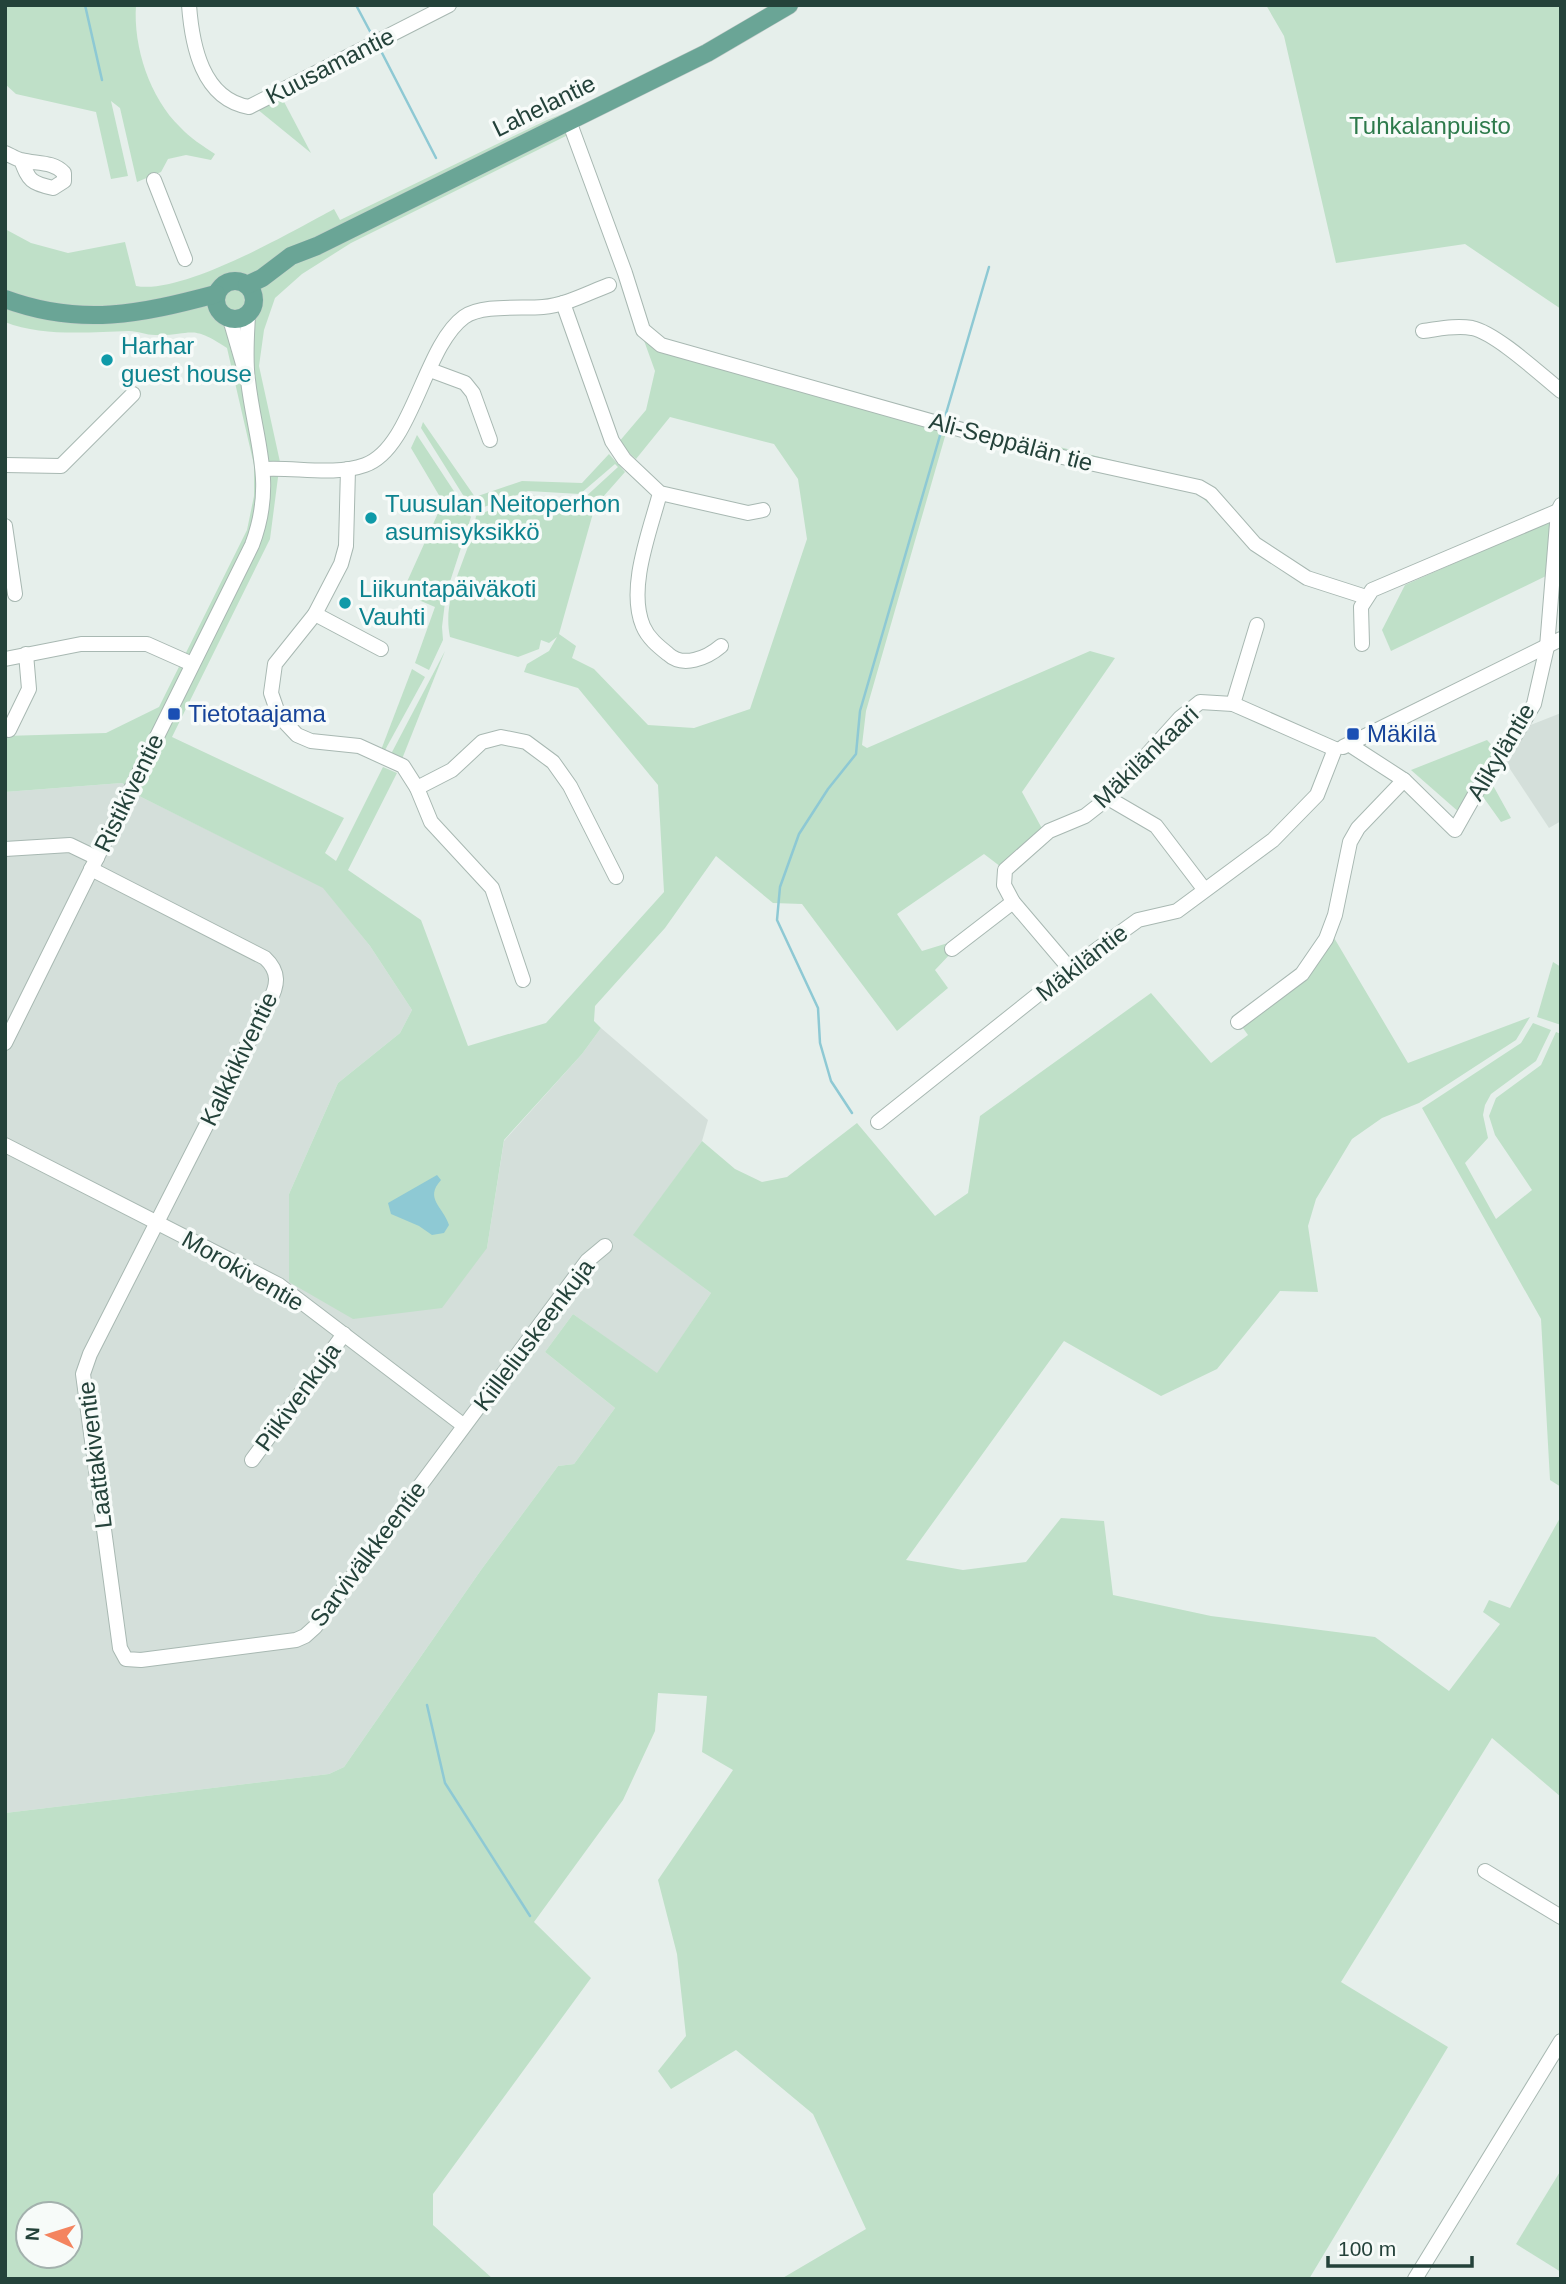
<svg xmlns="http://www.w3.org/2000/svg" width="1566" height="2284" font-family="Arial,sans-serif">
	<rect width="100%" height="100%" fill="#e6efeb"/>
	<g fill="#d4dfda">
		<polygon points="1561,713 1561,821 1549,828 1504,760 1528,726"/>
		<polygon points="122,783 141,797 323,887 370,946 412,1010 400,1033 338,1083 289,1194 487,1248 504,1141 582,1054 601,1028 708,1120 702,1141 634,1235 711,1293 657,1374 573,1314 545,1352 615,1408 574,1464 558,1466 481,1570 344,1767 329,1774 5,1813 5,792"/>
	</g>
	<g fill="#bfe0c8" fill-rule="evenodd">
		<path d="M5,5H136C133,47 150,98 180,127C190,138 203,146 215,154L211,160L186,155L168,159L161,172L137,182L120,108L111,101L128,176L111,179L96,112L16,94L5,84Z"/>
		<polygon points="1266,5 1561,5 1561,309 1465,244 1336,263 1284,36"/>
		<polygon points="281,96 311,153 257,109"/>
		<path d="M570,111L580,129L351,243L302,274L275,298L264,330L259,366L280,462L270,539L172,737L344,818L325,853L336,861L383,767L397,773L348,870L421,920L468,1046L546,1023L664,892L658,785L578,688L524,672L527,664L549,651L557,637L549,643L541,640L539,649L518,657L450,637C441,594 470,557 476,516L525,495L582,500L618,467L615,464L580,494L528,491L473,511L421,428L423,422L475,497L522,481L582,483L609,454L625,472L595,506L559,634L576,646L572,658L594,669L648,725L694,728L750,709L807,539L798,479L774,444L670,417L636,459L618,443L646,410L655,371L642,335L950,420L1197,481L1215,489L1208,503L1194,490L946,433L866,711L862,745L867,748L1090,651L1115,658L1022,792L1045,834L1005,870L984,854L897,914L922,951L948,943L953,951L935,970L948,988L897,1031L802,904L773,903L716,856L665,928L595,1006L594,1021L601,1028L582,1054L504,1140L487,1248L442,1308L353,1319L289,1282V1194L338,1083L400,1033L412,1010L370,946L323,888L141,797L122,783L5,792V736L106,733L159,707L247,530L254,496V465L227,348C189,323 193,336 155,335C146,335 138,331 129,331C90,332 42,337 5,322V229L31,243L68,253L125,242L136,286C183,295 291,232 334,209L340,220L547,120Z"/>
		<polygon points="417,435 471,517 446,594 442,627 443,640 429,670 415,663 435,607 402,593 443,502 411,448"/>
		<polygon points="1550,521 1546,576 1391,651 1382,630 1405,585"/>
		<polygon points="445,651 402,759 391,754"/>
		<polygon points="412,669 425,677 384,752 381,750"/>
		<polygon points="1487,740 1501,755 1490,780 1511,818 1501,822 1476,787 1460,813 1411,770"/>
		<path d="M1333,936L1408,1063L1530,1017L1516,1040L1419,1103L1382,1118L1352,1139L1316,1199L1308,1226L1318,1292L1280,1291L1217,1369L1161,1396L1064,1341L906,1560L963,1570L1026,1562L1061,1518L1104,1521L1113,1595L1211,1616L1375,1637L1449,1691L1500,1624L1483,1612L1489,1600L1510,1608L1561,1516V1797L1492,1738L1341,1982L1448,2047L1309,2279H781L866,2229L813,2114L736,2050L671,2089L658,2071L686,2036L677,1954L658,1880L733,1770L702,1752L707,1696L658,1693L655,1731L623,1800L534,1922L591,1978L433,2194V2225L493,2279H5V1813L329,1774L344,1767L481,1570L558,1466L574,1464L615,1408L545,1352L573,1314L657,1373L711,1293L633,1235L702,1141L735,1169L762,1182L787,1177L857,1123L935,1216L968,1193L980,1116L1151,993L1211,1063L1248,1035L1240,1024ZM28,2214H70V2256H28Z"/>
		<polygon points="1553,962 1561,967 1561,1025 1537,1017"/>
		<polygon points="1533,1023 1551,1030 1536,1061 1491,1094 1485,1105 1483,1115 1488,1138 1465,1163 1496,1219 1532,1190 1495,1135 1489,1116 1496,1098 1541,1065 1556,1032 1561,1034 1561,1487 1550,1480 1541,1319 1422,1108 1521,1043"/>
		<polygon points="1561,2170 1561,2272 1516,2244"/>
	</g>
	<path fill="#8ec9d4" d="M437,1175L441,1180C424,1199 443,1206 449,1225L444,1233L432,1235L419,1226L391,1214L388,1203Z"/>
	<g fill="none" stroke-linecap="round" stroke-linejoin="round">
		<g stroke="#8ec9d4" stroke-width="2.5">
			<polyline points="85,5 102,80"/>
			<polyline points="356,5 373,37"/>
			<polyline points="381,51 436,158"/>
			<polyline points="945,417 989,267"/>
			<polyline points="852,1113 831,1081 820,1043 818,1008 777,920 780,887 799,834 828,789 856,754 860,711 941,432"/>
			<polyline points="427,1705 445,1783 530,1916"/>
		</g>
		<defs>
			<g id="minor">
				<path d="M189,5C192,45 202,99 249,107L449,5"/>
				<polyline points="569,121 625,273 643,330 661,345 1044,453 1199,487 1211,494 1255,544 1307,578 1366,597"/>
				<path d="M5,153C10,155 16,159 21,160C36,164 53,161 64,173V181L53,188C31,183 29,181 21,160"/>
				<polyline points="154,180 185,259"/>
				<polyline points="563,303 612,441 624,459 660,493 748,513 763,510"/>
				<polyline points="230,319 243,364"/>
				<path d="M1423,331C1439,329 1455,325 1472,328C1496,333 1540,374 1561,391"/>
				<polyline points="430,370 465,383 473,393 490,440"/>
				<polyline points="5,465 61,466 133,394"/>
				<path d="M264,469C296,467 334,476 365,465C412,449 424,346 464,317C482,304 522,309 543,307C566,305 588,293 609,285"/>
				<polyline points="348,469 346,546 341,564 315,614 275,664 271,693 279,716 297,735 311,741 359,746 403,766 417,788 431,822 492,888 523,980"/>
				<path d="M660,493C650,531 627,588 643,626C648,638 658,646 668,654C683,668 707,658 721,646"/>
				<polyline points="5,526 15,594"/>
				<polyline points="315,614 381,649"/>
				<polyline points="1362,644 1361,607 1372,590 1558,511"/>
				<polyline points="5,659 81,644 147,644 192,664"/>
				<polyline points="1233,704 1257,625"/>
				<polyline points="9,730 29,689 26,654"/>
				<polyline points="1350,745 1404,780 1455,830 1482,782 1513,739 1534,704 1547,647 1558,511 1561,505"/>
				<polyline points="1343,747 1561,639"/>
				<polyline points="417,788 452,770 482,742 501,737 526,742 553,762 570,786 616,877"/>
				<polyline points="1108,798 1156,826 1204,889"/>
				<polyline points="5,849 70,845 97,858"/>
				<path d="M91,869L265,958C280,972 278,985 269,1002L90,1354L83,1374L120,1648L126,1659L141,1660L296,1640L305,1636L315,1627L587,1261L605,1246"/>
				<polyline points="952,949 1013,902"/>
				<polyline points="1070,969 1013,902 1004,885 1005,870 1049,831 1085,816 1108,798 1180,718 1200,702 1233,704 1335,749"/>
				<polyline points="1238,1022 1302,974 1326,939 1335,915 1350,842 1358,828 1404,780"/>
				<path d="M5,1043L252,545C276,482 255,442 248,380C245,359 247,336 248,315"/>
				<polyline points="878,1122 1070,969 1138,920 1177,911 1273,840 1317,795 1335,749"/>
				<polyline points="5,1145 279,1285 463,1425"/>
				<polyline points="252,1460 344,1334"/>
				<polyline points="1485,1871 1561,1917"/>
				<polyline points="1415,2279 1561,2041"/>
			</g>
			<g id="major">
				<circle cx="235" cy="300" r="19"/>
				<polyline points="247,285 262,278 291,256 317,246 707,53 789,5"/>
				<path d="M5,299C81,327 141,314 216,294"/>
			</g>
		</defs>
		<use href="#minor" stroke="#a8b8b2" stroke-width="16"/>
		<use href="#major" stroke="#c2cac8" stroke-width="19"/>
		<use href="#minor" stroke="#fff" stroke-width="14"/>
		<use href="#major" stroke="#6aa596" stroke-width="18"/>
	</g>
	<g fill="#0f9aa8" stroke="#f7fbf9" stroke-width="2.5">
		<circle cx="107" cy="360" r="7"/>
		<circle cx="371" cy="518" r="7"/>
		<circle cx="345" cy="603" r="7"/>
	</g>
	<g fill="#1a4fb4" stroke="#f7fbf9" stroke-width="2.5">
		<rect x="167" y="707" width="14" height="14" rx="3.5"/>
		<rect x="1346" y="727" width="14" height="14" rx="3.5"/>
	</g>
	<g text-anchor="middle" stroke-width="7" stroke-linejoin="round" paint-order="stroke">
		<g font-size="24" fill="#24423a" stroke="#f7fbf9">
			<text transform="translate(330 66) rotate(-27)" y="8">Kuusamantie</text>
			<text transform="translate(544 106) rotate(-26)" y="8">Lahelantie</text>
			<text transform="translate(1011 442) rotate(15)" y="8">Ali-Seppälän tie</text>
			<text transform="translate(1501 752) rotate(-59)" y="8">Alikyläntie</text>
			<text transform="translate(1146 757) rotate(-44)" y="8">Mäkilänkaari</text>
			<text transform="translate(129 793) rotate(-64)" y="8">Ristikiventie</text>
			<text transform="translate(1082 963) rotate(-38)" y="8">Mäkiläntie</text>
			<text transform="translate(239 1059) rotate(-64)" y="8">Kalkkikiventie</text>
			<text transform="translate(243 1271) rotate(30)" y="8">Morokiventie</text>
			<text transform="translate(534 1335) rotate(-53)" y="8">Kiilleliuskeenkuja</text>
			<text transform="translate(298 1397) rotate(-54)" y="8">Piikivenkuja</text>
			<text transform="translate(95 1455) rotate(-97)" y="8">Laattakiventie</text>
			<text transform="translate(368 1554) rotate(-53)" y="8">Sarvivälkkeentie</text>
		</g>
		<g font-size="24" fill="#2d7a4b" stroke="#f7fbf9">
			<text x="1430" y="134">Tuhkalanpuisto</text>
		</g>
		<g font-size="24" fill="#0d838f" stroke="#f7fbf9" text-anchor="start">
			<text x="121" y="354">Harhar<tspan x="121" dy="28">guest house</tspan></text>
			<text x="385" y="512">Tuusulan Neitoperhon<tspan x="385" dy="28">asumisyksikkö</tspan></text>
			<text x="359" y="597">Liikuntapäiväkoti<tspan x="359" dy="28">Vauhti</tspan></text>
		</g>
		<g font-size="24" fill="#164399" stroke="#f7fbf9" text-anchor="start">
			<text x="188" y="722">Tietotaajama</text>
			<text x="1367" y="742">Mäkilä</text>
		</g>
	</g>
	<rect width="1566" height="2284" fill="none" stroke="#24423a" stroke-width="14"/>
	<g transform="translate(49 2235) rotate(274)"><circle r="33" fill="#f7fbf9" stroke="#a3b1ad" stroke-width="2"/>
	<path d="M0-5L12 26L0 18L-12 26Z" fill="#f4845f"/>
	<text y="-10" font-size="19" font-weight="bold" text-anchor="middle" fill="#24423a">N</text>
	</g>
	<path d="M1328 2256v10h144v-10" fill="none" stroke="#24423a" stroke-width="3.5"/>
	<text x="1338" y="2256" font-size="21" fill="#24423a" stroke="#f7fbf9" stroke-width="5" paint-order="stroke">100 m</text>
</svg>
